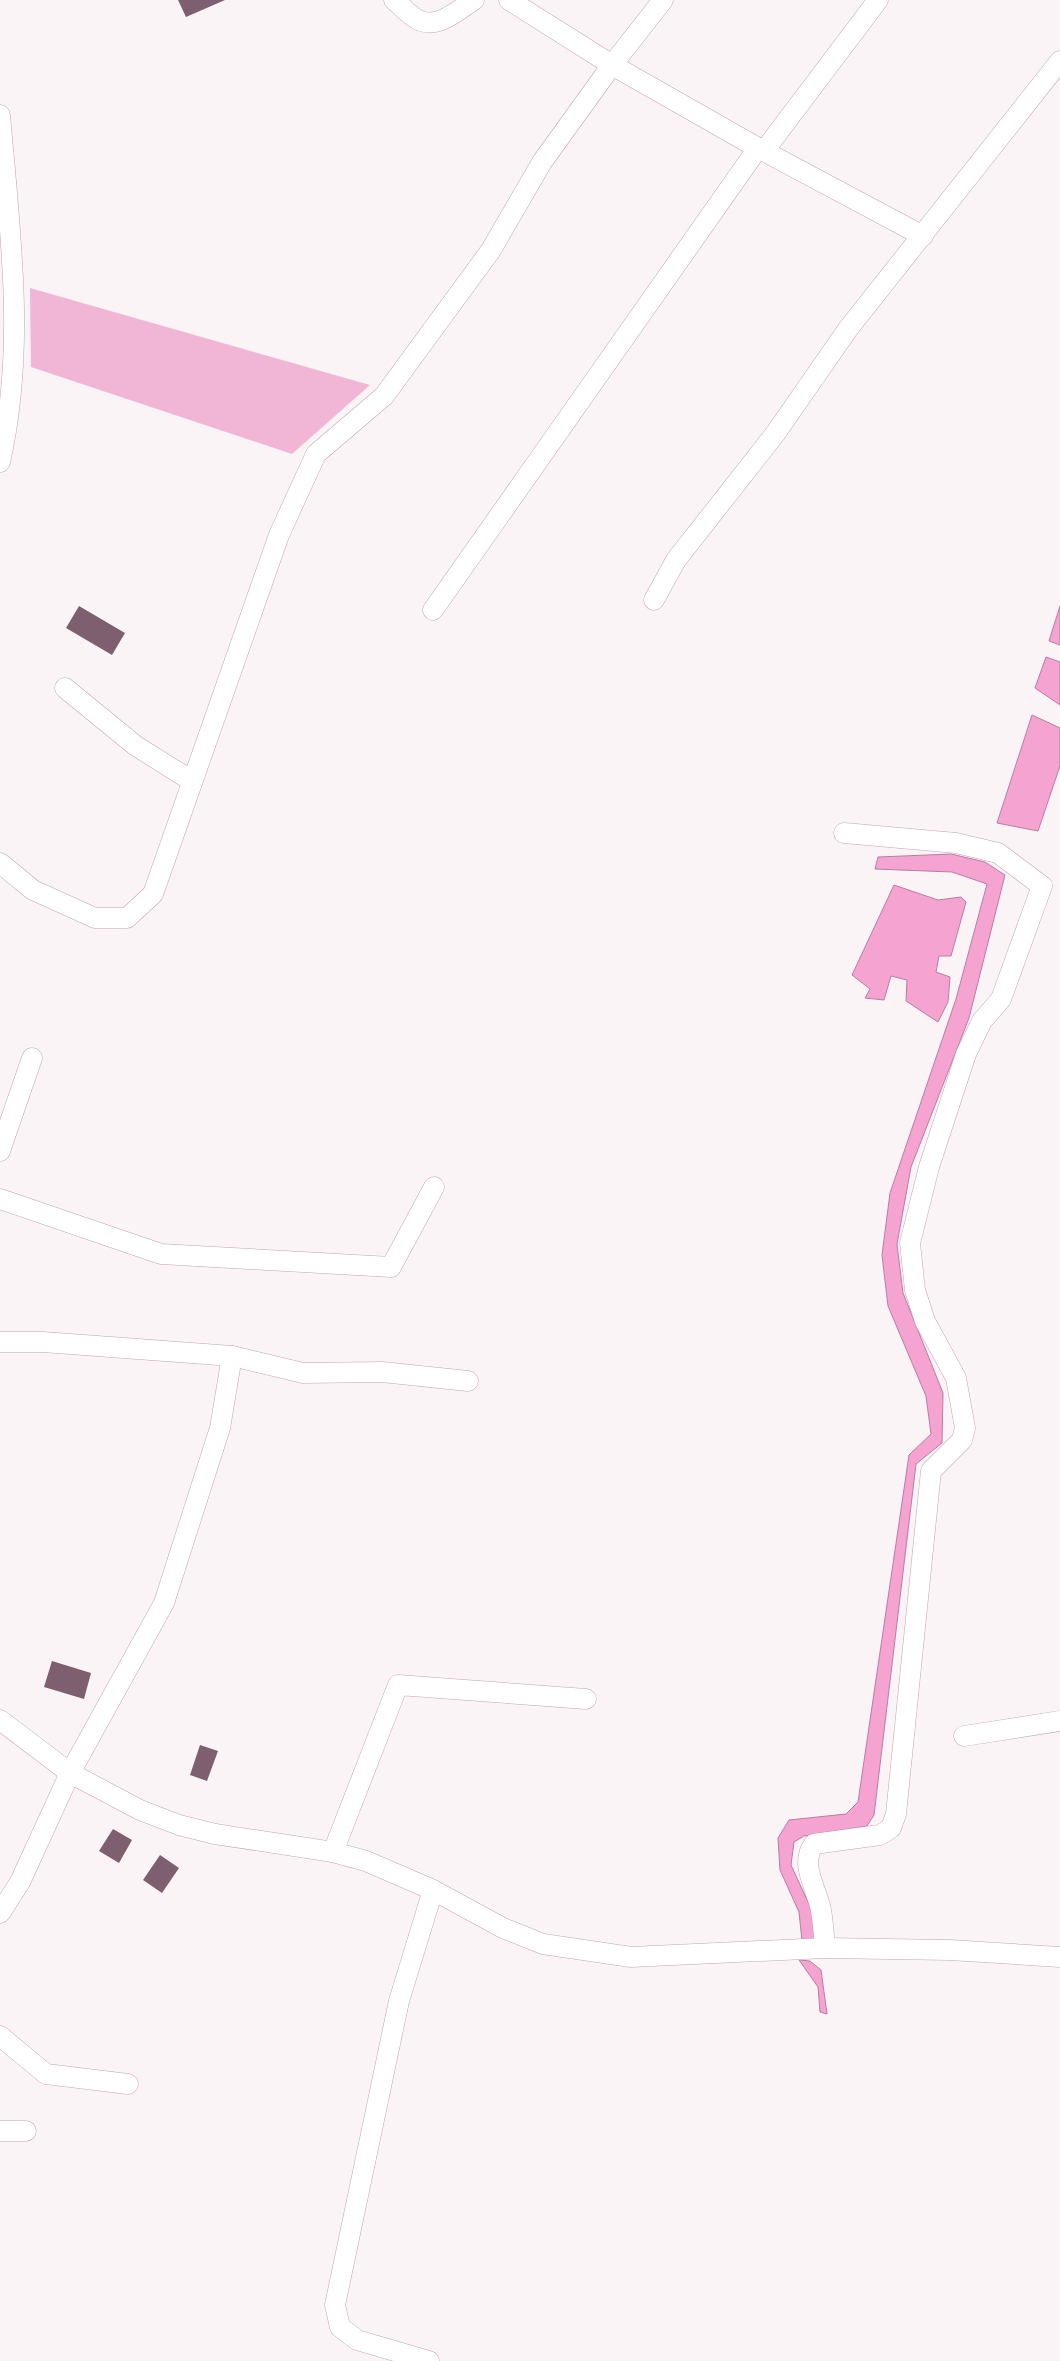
<svg xmlns="http://www.w3.org/2000/svg" width="1060" height="2361" font-family="'Source Sans 3',sans-serif">
	<rect width="100%" height="100%" fill="#fbf4f7"/>
	<polygon fill="#f1b6d6" points="30,288 370,385 292,454 31,367"/>
	<g fill="#f5a3d1" stroke="#ba7d9f">
		<polygon points="1060,606 1060,645 1049,641"/>
		<polygon points="1046,657 1060,662 1060,705 1035,688"/>
		<polygon points="1032,715 1060,728 1060,766 1038,831 997,823"/>
		<polygon points="951,854 985,862 1005,875 969,1018 911,1167 897,1244 903,1293 943,1393 942,1443 916,1464 874,1815 867,1826 804,1836 794,1842 791,1865 814,1915 815,1941 802,1941 799,1912 780,1870 778,1838 789,1820 846,1814 858,1802 909,1455 931,1434 926,1396 888,1306 882,1255 890,1193 956,999 987,884 952,872 875,869 878,857"/>
		<polygon points="894,885 938,900 961,897 966,902 951,956 939,956 936,972 950,977 948,1002 938,1022 906,1001 907,980 891,976 884,1000 865,998 870,989 852,975"/>
		<polygon points="799,1960 810,1961 821,1970 827,2014 820,2012 818,1987"/>
	</g>
	<g fill="#7d5f6f">
		<polygon points="178,0 225,0 186,17"/>
		<polygon points="79,606 125,633 112,655 66,628"/>
		<polygon points="52,1661 91,1673 84,1699 44,1687"/>
		<polygon points="200,1745 218,1751 207,1781 190,1775"/>
		<polygon points="113,1829 132,1840 119,1863 99,1851"/>
		<polygon points="160,1855 179,1868 162,1893 143,1880"/>
	</g>
	<g fill="none" stroke-linecap="round" stroke-linejoin="round">
		<defs>
			<g id="minor">
				<path d="M394,0C402,6 411,18 421,21C440,28 459,9 474,0"/>
				<polyline points="509,0 612,65 758,148 923,236"/>
				<path d="M0,115C10,231 26,347 0,462"/>
				<polyline points="764,151 878,0"/>
				<polyline points="654,600 676,560 775,434 848,329 1060,61"/>
				<polyline points="433,610 758,148"/>
				<polyline points="65,688 136,746 192,781"/>
				<polyline points="0,863 33,890 95,918 127,918 153,894 279,535 316,454 384,396 491,250 542,162 612,65 663,0"/>
				<polyline points="0,1151 32,1058"/>
				<polyline points="0,1199 161,1254 391,1267 434,1187"/>
				<polyline points="0,1342 43,1342 232,1356 303,1373 382,1372 468,1381"/>
				<polyline points="0,1720 70,1773 140,1810 179,1825 215,1834 333,1852 366,1861 433,1890 503,1928 543,1944 631,1957 825,1948 950,1950 1060,1957"/>
				<polyline points="964,1736 1060,1721"/>
				<polyline points="333,1852 398,1685 586,1699"/>
				<polyline points="0,1913 20,1882 70,1773 164,1603 220,1428 232,1356"/>
				<path d="M825,1948C824,1935 823,1922 821,1910C817,1889 799,1864 814,1844L880,1835L891,1828L896,1814L931,1471L962,1440L965,1428L956,1378L925,1321L915,1290L910,1243L929,1167L966,1054L982,1021L1001,999L1042,886L998,853L956,843L844,833"/>
				<polyline points="0,2036 46,2074 128,2084"/>
				<polyline points="0,2131 26,2131"/>
				<polyline points="429,2361 357,2340 340,2327 335,2305 399,2001 433,1890"/>
			</g>
		</defs>
		<use href="#minor" stroke="#c3a2b3" stroke-width="21"/>
		<use href="#minor" stroke="#fff" stroke-width="20"/>
	</g>
</svg>
